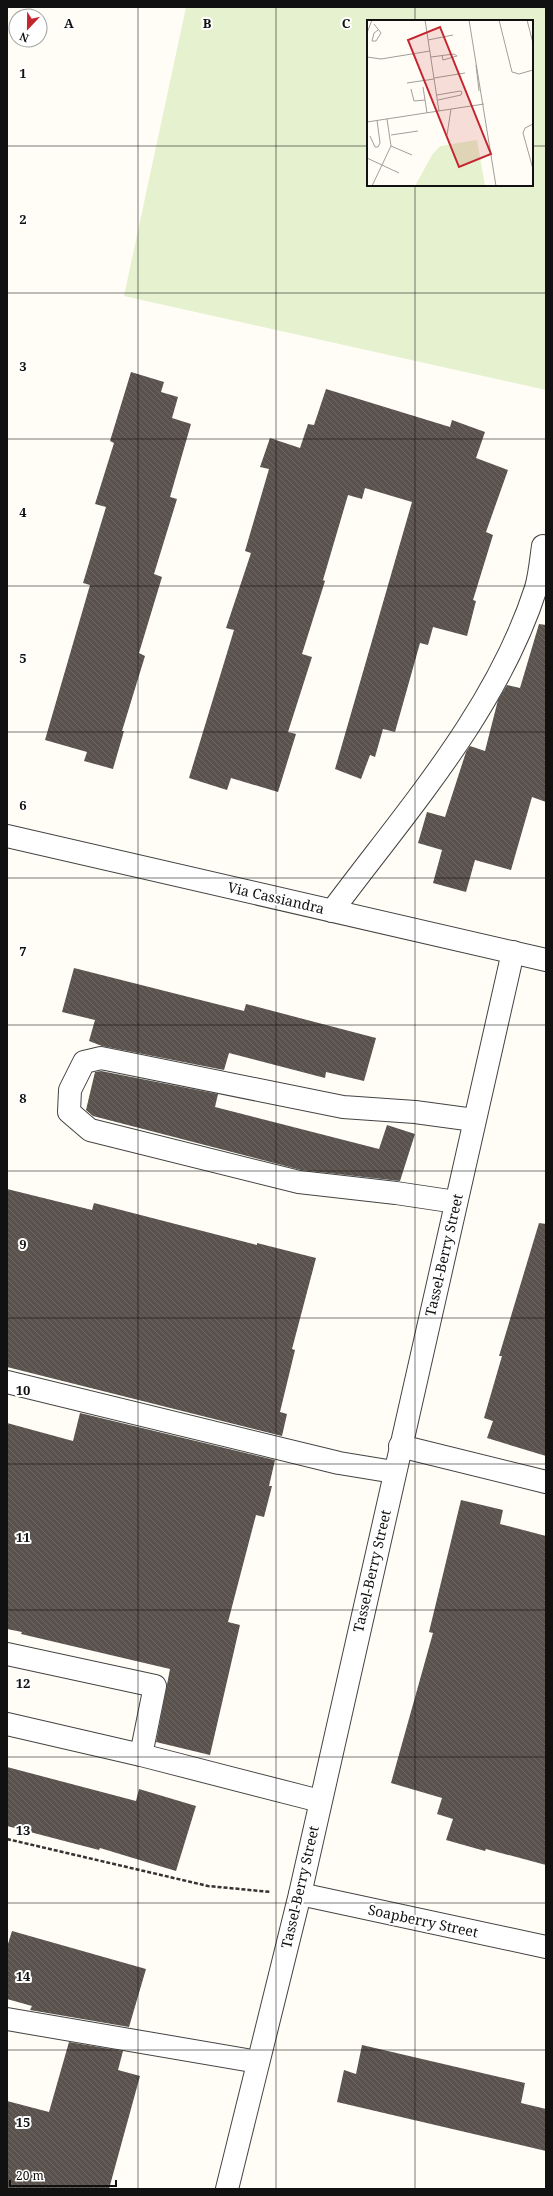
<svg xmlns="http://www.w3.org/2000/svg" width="553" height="2196" font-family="'Noto Serif',serif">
	<defs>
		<pattern id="building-back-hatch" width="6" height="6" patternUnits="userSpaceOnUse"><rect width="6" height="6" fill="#5a524d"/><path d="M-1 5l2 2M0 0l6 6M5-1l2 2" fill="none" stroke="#6d6662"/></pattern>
	</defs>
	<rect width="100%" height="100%" fill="#fffdf5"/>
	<path fill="#e6f2cf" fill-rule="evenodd" d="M186,7H546V390L124,296ZM368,21H532V185H368Z"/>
	<g fill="url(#building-back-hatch)">
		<polygon points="131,372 164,382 161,392 178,397 172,418 191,424 170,497 177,499 154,574 162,577 139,653 145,656 122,731 124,731 113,769 84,761 87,752 45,740 90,585 83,583 106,507 95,504 114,443 110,441"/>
		<polygon points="326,389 450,427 452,420 485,432 476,458 508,470 486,532 493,535 473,600 476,601 467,636 433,627 428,645 420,643 395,732 383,729 375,757 370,755 361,779 335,769 412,502 365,488 362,499 348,495 323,580 325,581 302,654 312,657 288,732 296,734 278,792 231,778 227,790 189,778 234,630 226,628 251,553 245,551 269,469 260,467 270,438 300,448 308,424 314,425"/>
		<polygon points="539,624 546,625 546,802 532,797 511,870 475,860 466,892 433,883 442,850 418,843 427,812 445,817 466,752 470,746 485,751 498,700 507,685 520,688"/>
		<polygon points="74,968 244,1011 246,1004 376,1038 364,1081 326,1072 325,1078 229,1053 224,1070 102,1046 89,1041 95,1020 62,1012"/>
		<polygon points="101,1071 218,1094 215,1107 379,1149 387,1125 415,1134 400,1181 301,1170 93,1116 86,1110 95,1072"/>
		<polygon points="7,1189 92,1210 94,1203 257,1245 257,1243 316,1258 292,1349 295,1350 280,1412 287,1414 282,1436 7,1367"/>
		<polygon points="539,1223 546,1224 546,1456 487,1438 493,1421 484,1418 502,1356 499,1356"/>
		<polygon points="80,1413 275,1460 269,1486 272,1486 264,1517 256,1515 228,1622 240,1625 210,1755 156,1742 170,1669 21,1634 22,1632 7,1629 7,1423 73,1441"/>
		<polygon points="461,1500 503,1510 500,1524 546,1536 546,1865 486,1849 485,1851 446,1840 453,1819 437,1814 442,1798 391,1783 433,1633 429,1632"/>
		<polygon points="7,1767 136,1801 139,1789 196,1806 176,1871 100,1848 99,1850 7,1826"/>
		<polygon points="12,1931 146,1969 129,2027 30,2010 32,2006 7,1999 7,1947"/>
		<polygon points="69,2042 123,2051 118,2070 140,2076 109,2189 7,2189 7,2101 49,2112"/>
		<polygon points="362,2045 525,2083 521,2103 546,2109 546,2151 337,2102 344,2070 356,2074"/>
	</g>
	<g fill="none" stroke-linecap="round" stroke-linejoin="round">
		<defs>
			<g id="minor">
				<polyline points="7,836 546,960"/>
				<path d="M332,911C407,810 497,710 536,588C540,574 541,559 543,546"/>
				<polyline points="456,1202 396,1193 299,1182 90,1130 69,1112 70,1090 84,1062 101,1058 343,1107 415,1112 474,1120"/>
				<polyline points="7,1382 339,1463 394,1472"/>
				<polyline points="400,1446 546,1482"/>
				<polyline points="7,1654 155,1686 141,1755"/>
				<polyline points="7,1724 141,1755 320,1801"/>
				<polyline points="300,1894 546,1947"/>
				<polyline points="7,2019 258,2062"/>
				<polyline points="227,2189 300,1894 513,952"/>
			</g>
		</defs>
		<use href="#minor" stroke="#444" stroke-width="24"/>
		<polyline stroke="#333" stroke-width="2.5" stroke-dasharray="4 2" stroke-linecap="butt" points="7,1839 208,1886 271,1892"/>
		<use href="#minor" stroke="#fff" stroke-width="22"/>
	</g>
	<path fill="none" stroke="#111" stroke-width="1" stroke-opacity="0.55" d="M138,7V2189M276,7V2189M415,7V21M7,146H368M532,146H546M415,185V2189M7,293H546M7,439H546M7,586H546M7,732H546M7,878H546M7,1025H546M7,1171H546M7,1318H546M7,1464H546M7,1610H546M7,1757H546M7,1903H546M7,2050H546"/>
	<g text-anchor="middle" stroke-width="4" stroke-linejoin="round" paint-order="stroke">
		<g font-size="14" fill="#111" stroke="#fff">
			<text transform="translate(276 898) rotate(13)" y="5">Via Cassiandra</text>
			<text transform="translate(444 1255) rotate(-77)" y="5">Tassel-Berry Street</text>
			<text transform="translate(372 1571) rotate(-77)" y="5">Tassel-Berry Street</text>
			<text transform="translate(300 1887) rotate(-77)" y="5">Tassel-Berry Street</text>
			<text transform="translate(423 1921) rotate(12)" y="5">Soapberry Street</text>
		</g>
	</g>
	<g transform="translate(367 20)">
		<rect width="166" height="166" fill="#fffdf5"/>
		<path d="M110,120L118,166H48L65,135L73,126Z" fill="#e6f2cf"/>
		<path fill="none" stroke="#a09f9a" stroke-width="1" d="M58,0L72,91M102,0L129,166M132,0L145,52L152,54L166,50M160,0L166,23M7,4L14,13L9,21H5L7,13L11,10M0,13L5,0M61,20L86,15M0,37L14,39L63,31M64,37L87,34L90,36L76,40L75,35M109,45L112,71M67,58L98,53M40,63L67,59M56,67L60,93M44,69L47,81L58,80M70,75L93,71L95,72L94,75L71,80M0,102L117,84M166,104L158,108L156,113L166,149M24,115L51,111M80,115L84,89M3,116L8,127H11L13,123L10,100M24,126L45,135M0,138L32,153M5,166L24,126L20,99"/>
		<path fill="#c4262e" fill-opacity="0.15" stroke="#c4262e" stroke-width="2" d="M73,7L124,134L92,147L41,20Z"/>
		<rect width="166" height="166" fill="none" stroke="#111" stroke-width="2"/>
	</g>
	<g font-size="13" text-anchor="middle" font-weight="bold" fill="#111" stroke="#fff" stroke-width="4" stroke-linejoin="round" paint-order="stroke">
		<text x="69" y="28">A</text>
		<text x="207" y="28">B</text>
		<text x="346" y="28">C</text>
		<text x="23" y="78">1</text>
		<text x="23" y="224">2</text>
		<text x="23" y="371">3</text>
		<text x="23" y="517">4</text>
		<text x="23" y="663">5</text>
		<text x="23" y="810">6</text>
		<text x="23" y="956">7</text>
		<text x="23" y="1103">8</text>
		<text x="23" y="1249">9</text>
		<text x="23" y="1395">10</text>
		<text x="23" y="1542">11</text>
		<text x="23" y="1688">12</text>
		<text x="23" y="1835">13</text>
		<text x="23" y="1981">14</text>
		<text x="23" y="2127">15</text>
	</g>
	<rect width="553" height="2196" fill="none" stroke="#111111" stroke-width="16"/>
	<g transform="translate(28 28) rotate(202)"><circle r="19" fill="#ffffff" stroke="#a0a0a0"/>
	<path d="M0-3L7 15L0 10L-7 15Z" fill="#c4262e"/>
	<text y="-6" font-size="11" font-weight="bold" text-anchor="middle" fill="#111111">N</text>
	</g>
	<path d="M10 2180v6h106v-6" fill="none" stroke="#111111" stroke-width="2"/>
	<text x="16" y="2180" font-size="12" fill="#111111" stroke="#ffffff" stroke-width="3" paint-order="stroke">20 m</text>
</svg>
